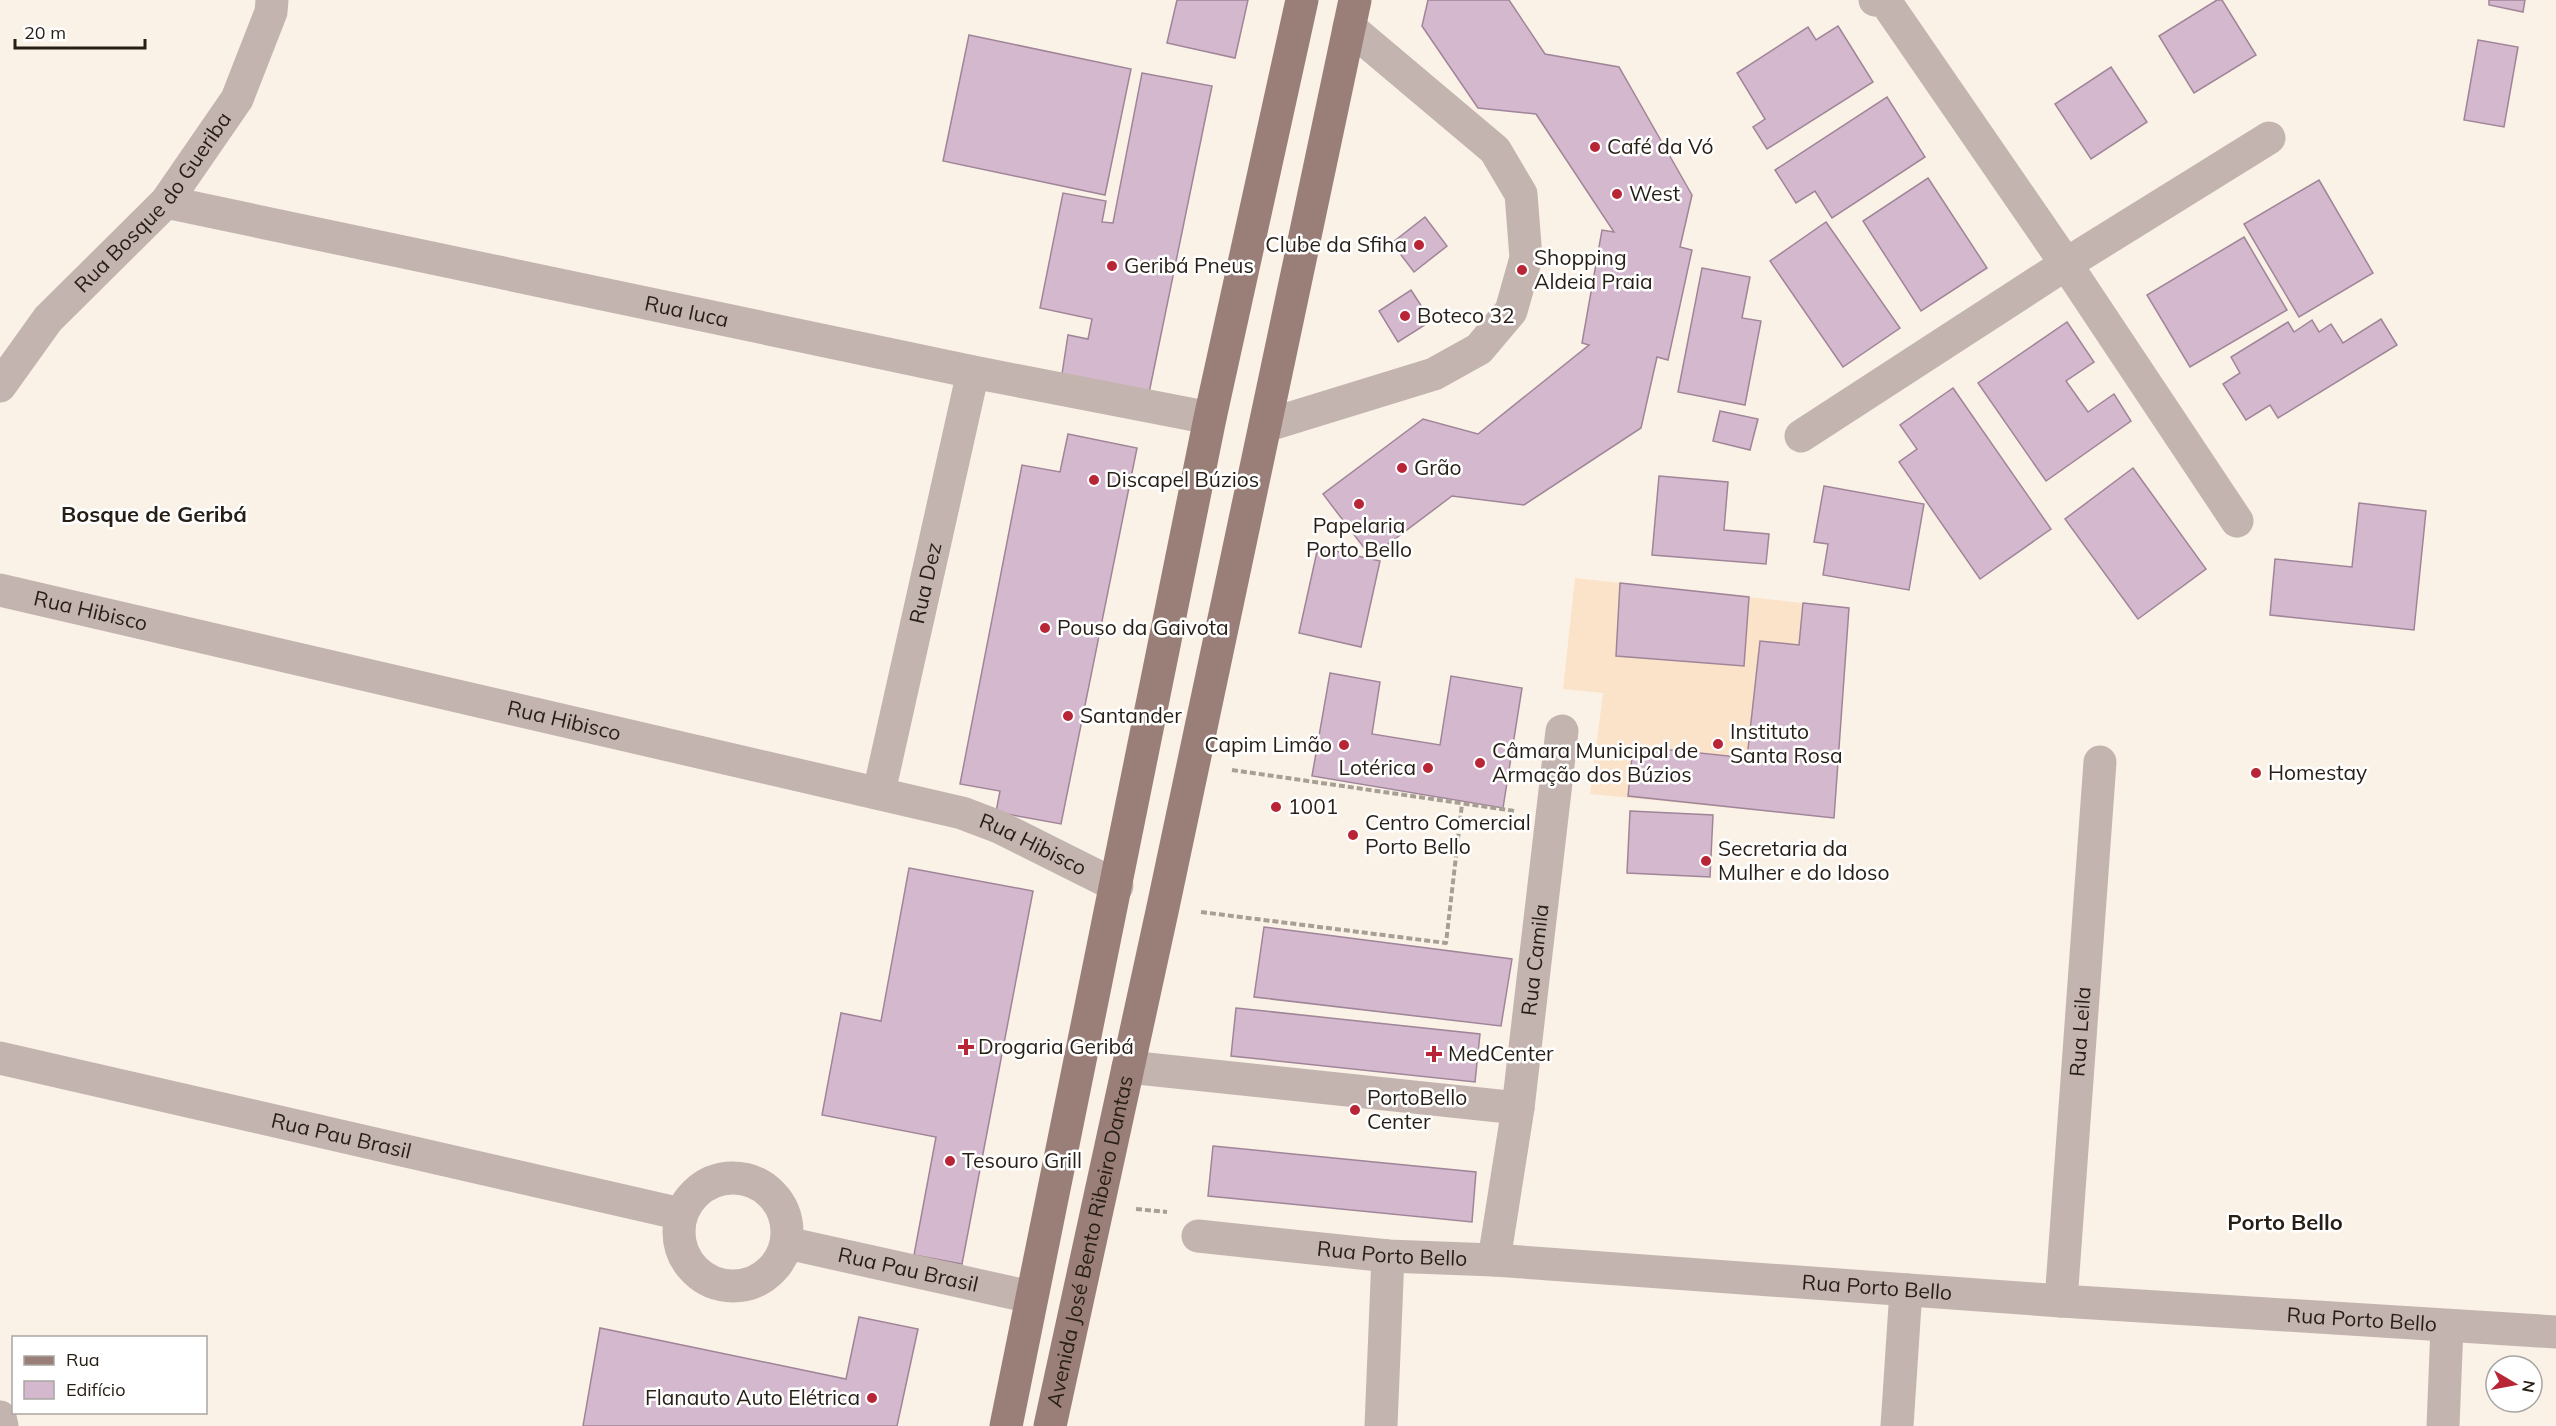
<svg xmlns="http://www.w3.org/2000/svg" width="2556" height="1426" font-family="Mulish,sans-serif">
	<rect width="100%" height="100%" fill="#fbf2e7"/>
	<polygon fill="#fbe3ca" points="1575,578 1849,608 1834,818 1590,794 1603,693 1563,689"/>
	<g fill="#d4b8cd" stroke="#a08599" stroke-width="1.5">
		<polygon points="1177,0 1248,0 1235,58 1167,43"/>
		<polygon points="1428,0 1509,0 1545,54 1619,67 1692,195 1680,247 1692,250 1668,360 1657,357 1641,428 1524,505 1452,496 1371,557 1323,494 1423,419 1478,434 1589,345 1582,343 1602,230 1614,232 1536,114 1478,108 1422,26"/>
		<polygon points="2217,0 2222,0 2256,55 2194,93 2159,36"/>
		<polygon points="2489,0 2525,0 2523,12 2489,5"/>
		<polygon points="1838,26 1873,82 1767,149 1753,127 1765,119 1737,73 1808,27 1816,40"/>
		<polygon points="969,35 1131,69 1105,195 943,161"/>
		<polygon points="2478,40 2518,47 2504,127 2464,120"/>
		<polygon points="2111,67 2147,122 2091,159 2055,104"/>
		<polygon points="1142,73 1212,86 1149,393 1062,374 1068,335 1088,339 1092,319 1040,308 1063,193 1106,201 1102,222 1113,223"/>
		<polygon points="1887,97 1925,157 1832,218 1815,191 1796,203 1775,170"/>
		<polygon points="1928,178 1987,268 1921,311 1863,221"/>
		<polygon points="2319,180 2373,273 2299,317 2244,224"/>
		<polygon points="1425,217 1447,246 1414,272 1392,243"/>
		<polygon points="1826,222 1900,328 1843,367 1770,261"/>
		<polygon points="2244,237 2287,310 2190,367 2147,295"/>
		<polygon points="1702,268 1750,277 1742,318 1761,321 1745,405 1678,392"/>
		<polygon points="1411,290 1431,321 1398,342 1379,311"/>
		<polygon points="2381,319 2397,345 2278,418 2270,405 2246,420 2223,384 2240,373 2231,357 2288,322 2294,332 2312,320 2319,332 2331,324 2343,343"/>
		<polygon points="2067,322 2094,362 2066,381 2088,412 2114,394 2131,421 2046,481 1978,383"/>
		<polygon points="1953,388 2051,529 1980,579 1899,462 1917,449 1900,425"/>
		<polygon points="1720,411 1758,419 1750,450 1713,441"/>
		<polygon points="1068,434 1137,448 1061,824 996,812 1000,791 960,784 1022,465 1060,472"/>
		<polygon points="2133,468 2206,569 2138,619 2065,519"/>
		<polygon points="1659,476 1728,482 1724,530 1769,534 1766,564 1652,555"/>
		<polygon points="1824,486 1924,504 1909,590 1823,575 1828,544 1814,542"/>
		<polygon points="2359,503 2426,511 2414,630 2270,615 2275,559 2352,567"/>
		<polygon points="1318,547 1380,561 1361,647 1299,633"/>
		<polygon points="1620,583 1749,597 1744,666 1616,656"/>
		<polygon points="1803,603 1849,608 1834,818 1628,796 1633,746 1747,758 1760,641 1799,645"/>
		<polygon points="1330,673 1380,682 1372,734 1440,745 1451,676 1522,688 1503,808 1312,776"/>
		<polygon points="1630,811 1713,815 1710,877 1627,873"/>
		<polygon points="909,868 1033,891 962,1264 914,1255 936,1137 822,1115 841,1013 881,1021"/>
		<polygon points="1264,927 1512,959 1501,1026 1254,997"/>
		<polygon points="1236,1008 1480,1034 1475,1082 1231,1056"/>
		<polygon points="1213,1146 1476,1172 1472,1222 1208,1196"/>
		<polygon points="859,1317 918,1329 897,1426 583,1426 600,1328 846,1379"/>
	</g>
	<g fill="none" stroke-linecap="round" stroke-linejoin="round">
		<g stroke="#a89f94" stroke-width="4" stroke-dasharray="6 3" stroke-linecap="butt">
			<polyline points="1232,770 1515,811"/>
			<polyline points="1201,912 1446,943 1462,804"/>
			<polyline points="1136,1209 1167,1212"/>
		</g>
		<g stroke="#c4b4b0" stroke-width="33">
			<polyline points="1875,0 1885,1 2066,264 2237,521"/>
			<path id="s1" d="M166,202L973,372L1210,418"/>
			<path id="s2" d="M0,386L48,319L166,202L237,99L271,12L272,0"/>
			<polyline points="1265,426 1434,374 1479,349 1511,311 1526,258 1521,194 1495,150 1349,27"/>
			<polyline points="1801,436 2066,264 2269,138"/>
			<path id="s3" d="M0,590L962,813L999,827L1117,886"/>
			<path id="s4" d="M879,792L973,372"/>
			<path id="s5" d="M0,1058L681,1214"/>
			<polyline points="1128,1067 1518,1108"/>
			<circle cx="733" cy="1232" r="54"/>
			<path id="s6" d="M1198,1236L1388,1256L1494,1260L2061,1301L2556,1332"/>
			<path id="s7" d="M787,1243L1031,1297"/>
			<path id="s8" d="M1494,1260L1518,1108L1562,731"/>
			<path id="s9" d="M2061,1301L2100,762"/>
			<polyline points="0,1417 2,1426"/>
			<polyline points="1381,1426 1388,1256"/>
			<polyline points="1897,1426 1906,1290"/>
			<polyline points="2443,1426 2447,1327"/>
		</g>
		<g stroke="#9a7f78" stroke-width="33">
			<polyline points="1006,1426 1210,418 1302,0"/>
			<path id="s10" d="M1050,1426L1163,907L1355,0"/>
		</g>
	</g>
	<g fill="#b72536" stroke="#fff" stroke-width="2">
		<circle cx="1595" cy="147" r="6"/>
		<circle cx="1617" cy="194" r="6"/>
		<circle cx="1419" cy="245" r="6"/>
		<circle cx="1112" cy="266" r="6"/>
		<circle cx="1522" cy="270" r="6"/>
		<circle cx="1405" cy="316" r="6"/>
		<circle cx="1402" cy="468" r="6"/>
		<circle cx="1094" cy="480" r="6"/>
		<circle cx="1359" cy="504" r="6"/>
		<circle cx="1045" cy="628" r="6"/>
		<circle cx="1068" cy="716" r="6"/>
		<circle cx="1718" cy="744" r="6"/>
		<circle cx="1344" cy="745" r="6"/>
		<circle cx="1480" cy="763" r="6"/>
		<circle cx="1428" cy="768" r="6"/>
		<circle cx="2256" cy="773" r="6"/>
		<circle cx="1276" cy="807" r="6"/>
		<circle cx="1353" cy="835" r="6"/>
		<circle cx="1706" cy="861" r="6"/>
		<path d="M963 1038h6v6h6v6h-6v6h-6v-6h-6v-6h6z"/>
		<path d="M1431 1045h6v6h6v6h-6v6h-6v-6h-6v-6h6z"/>
		<circle cx="1355" cy="1110" r="6"/>
		<circle cx="950" cy="1161" r="6"/>
		<circle cx="872" cy="1398" r="6"/>
	</g>
	<g text-anchor="middle" stroke-width="5" stroke-linejoin="round" paint-order="stroke">
		<g font-size="21" fill="#271e15" stroke="#fff" text-anchor="start">
			<text x="1607" y="154">Café da Vó</text>
			<text x="1629" y="201">West</text>
			<text x="1407" y="252" text-anchor="end">Clube da Sfiha</text>
			<text x="1534" y="265">Shopping<tspan x="1534" dy="24">Aldeia Praia</tspan></text>
			<text x="1124" y="273">Geribá Pneus</text>
			<text x="1417" y="323">Boteco 32</text>
			<text x="1414" y="475">Grão</text>
			<text x="1106" y="487">Discapel Búzios</text>
			<text x="1359" y="533" text-anchor="middle">Papelaria<tspan x="1359" dy="24">Porto Bello</tspan></text>
			<text x="1057" y="635">Pouso da Gaivota</text>
			<text x="1080" y="723">Santander</text>
			<text x="1730" y="739">Instituto<tspan x="1730" dy="24">Santa Rosa</tspan></text>
			<text x="1332" y="752" text-anchor="end">Capim Limão</text>
			<text x="1492" y="758">Câmara Municipal de<tspan x="1492" dy="24">Armação dos Búzios</tspan></text>
			<text x="1416" y="775" text-anchor="end">Lotérica</text>
			<text x="2268" y="780">Homestay</text>
			<text x="1288" y="814">1001</text>
			<text x="1365" y="830">Centro Comercial<tspan x="1365" dy="24">Porto Bello</tspan></text>
			<text x="1718" y="856">Secretaria da<tspan x="1718" dy="24">Mulher e do Idoso</tspan></text>
			<text x="978" y="1054">Drogaria Geribá</text>
			<text x="1448" y="1061">MedCenter</text>
			<text x="1367" y="1105">PortoBello<tspan x="1367" dy="24">Center</tspan></text>
			<text x="962" y="1168">Tesouro Grill</text>
			<text x="860" y="1405" text-anchor="end">Flanauto Auto Elétrica</text>
		</g>
		<g font-size="21" fill="#271e15" stroke="#fff">
			<text dy="7" stroke="none"><textPath href="#s2" startOffset="240">Rua Bosque do Gueriba</textPath></text>
			<text dy="7" stroke="none"><textPath href="#s1" startOffset="532">Rua Iuca</textPath></text>
			<text dy="7" stroke="none"><textPath href="#s4" startOffset="214">Rua Dez</textPath></text>
			<text dy="7" stroke="none"><textPath href="#s3" startOffset="93">Rua Hibisco</textPath></text>
			<text dy="7" stroke="none"><textPath href="#s3" startOffset="579">Rua Hibisco</textPath></text>
			<text dy="7" stroke="none"><textPath href="#s3" startOffset="1065">Rua Hibisco</textPath></text>
			<text dy="7" stroke="none"><textPath href="#s8" startOffset="303">Rua Camila</textPath></text>
			<text dy="7" stroke="none"><textPath href="#s9" startOffset="270">Rua Leila</textPath></text>
			<text dy="7" stroke="none"><textPath href="#s5" startOffset="350">Rua Pau Brasil</textPath></text>
			<text dy="7" stroke="none"><textPath href="#s10" startOffset="189">Avenida José Bento Ribeiro Dantas</textPath></text>
			<text dy="7" stroke="none"><textPath href="#s6" startOffset="195">Rua Porto Bello</textPath></text>
			<text dy="7" stroke="none"><textPath href="#s7" startOffset="124">Rua Pau Brasil</textPath></text>
			<text dy="7" stroke="none"><textPath href="#s6" startOffset="681">Rua Porto Bello</textPath></text>
			<text dy="7" stroke="none"><textPath href="#s6" startOffset="1167">Rua Porto Bello</textPath></text>
		</g>
		<g font-size="22" font-weight="bold" fill="#271e15" stroke="#fff">
			<text x="154" y="522">Bosque de Geribá</text>
			<text x="2285" y="1230">Porto Bello</text>
		</g>
	</g>
	<rect x="12" y="1336" width="195" height="78" fill="#ffffff" stroke="#a9a5a1" stroke-width="1.5"/>
	<rect x="24" y="1356" width="30" height="9" fill="#9a7f78" stroke="#a9a5a1" stroke-width="1.5"/>
	<text x="66" y="1366" font-size="18" fill="#271e15">Rua</text>
	<rect x="24" y="1381" width="30" height="18" fill="#d4b8cd" stroke="#a9a5a1" stroke-width="1.5"/>
	<text x="66" y="1396" font-size="18" fill="#271e15">Edifício</text>
	<g transform="translate(2514 1384) rotate(100)"><circle r="28" fill="#ffffff" stroke="#a9a5a1" stroke-width="1.5"/>
	<path d="M0-4.5L10 22L0 15L-10 22Z" fill="#b72536"/>
	<text y="-9" font-size="16" font-weight="bold" text-anchor="middle" fill="#271e15">N</text>
	</g>
	<path d="M15 39v9h130v-9" fill="none" stroke="#271e15" stroke-width="3"/>
	<text x="24" y="39" font-size="18" fill="#271e15" stroke="#ffffff" stroke-width="4.5" paint-order="stroke">20 m</text>
</svg>
